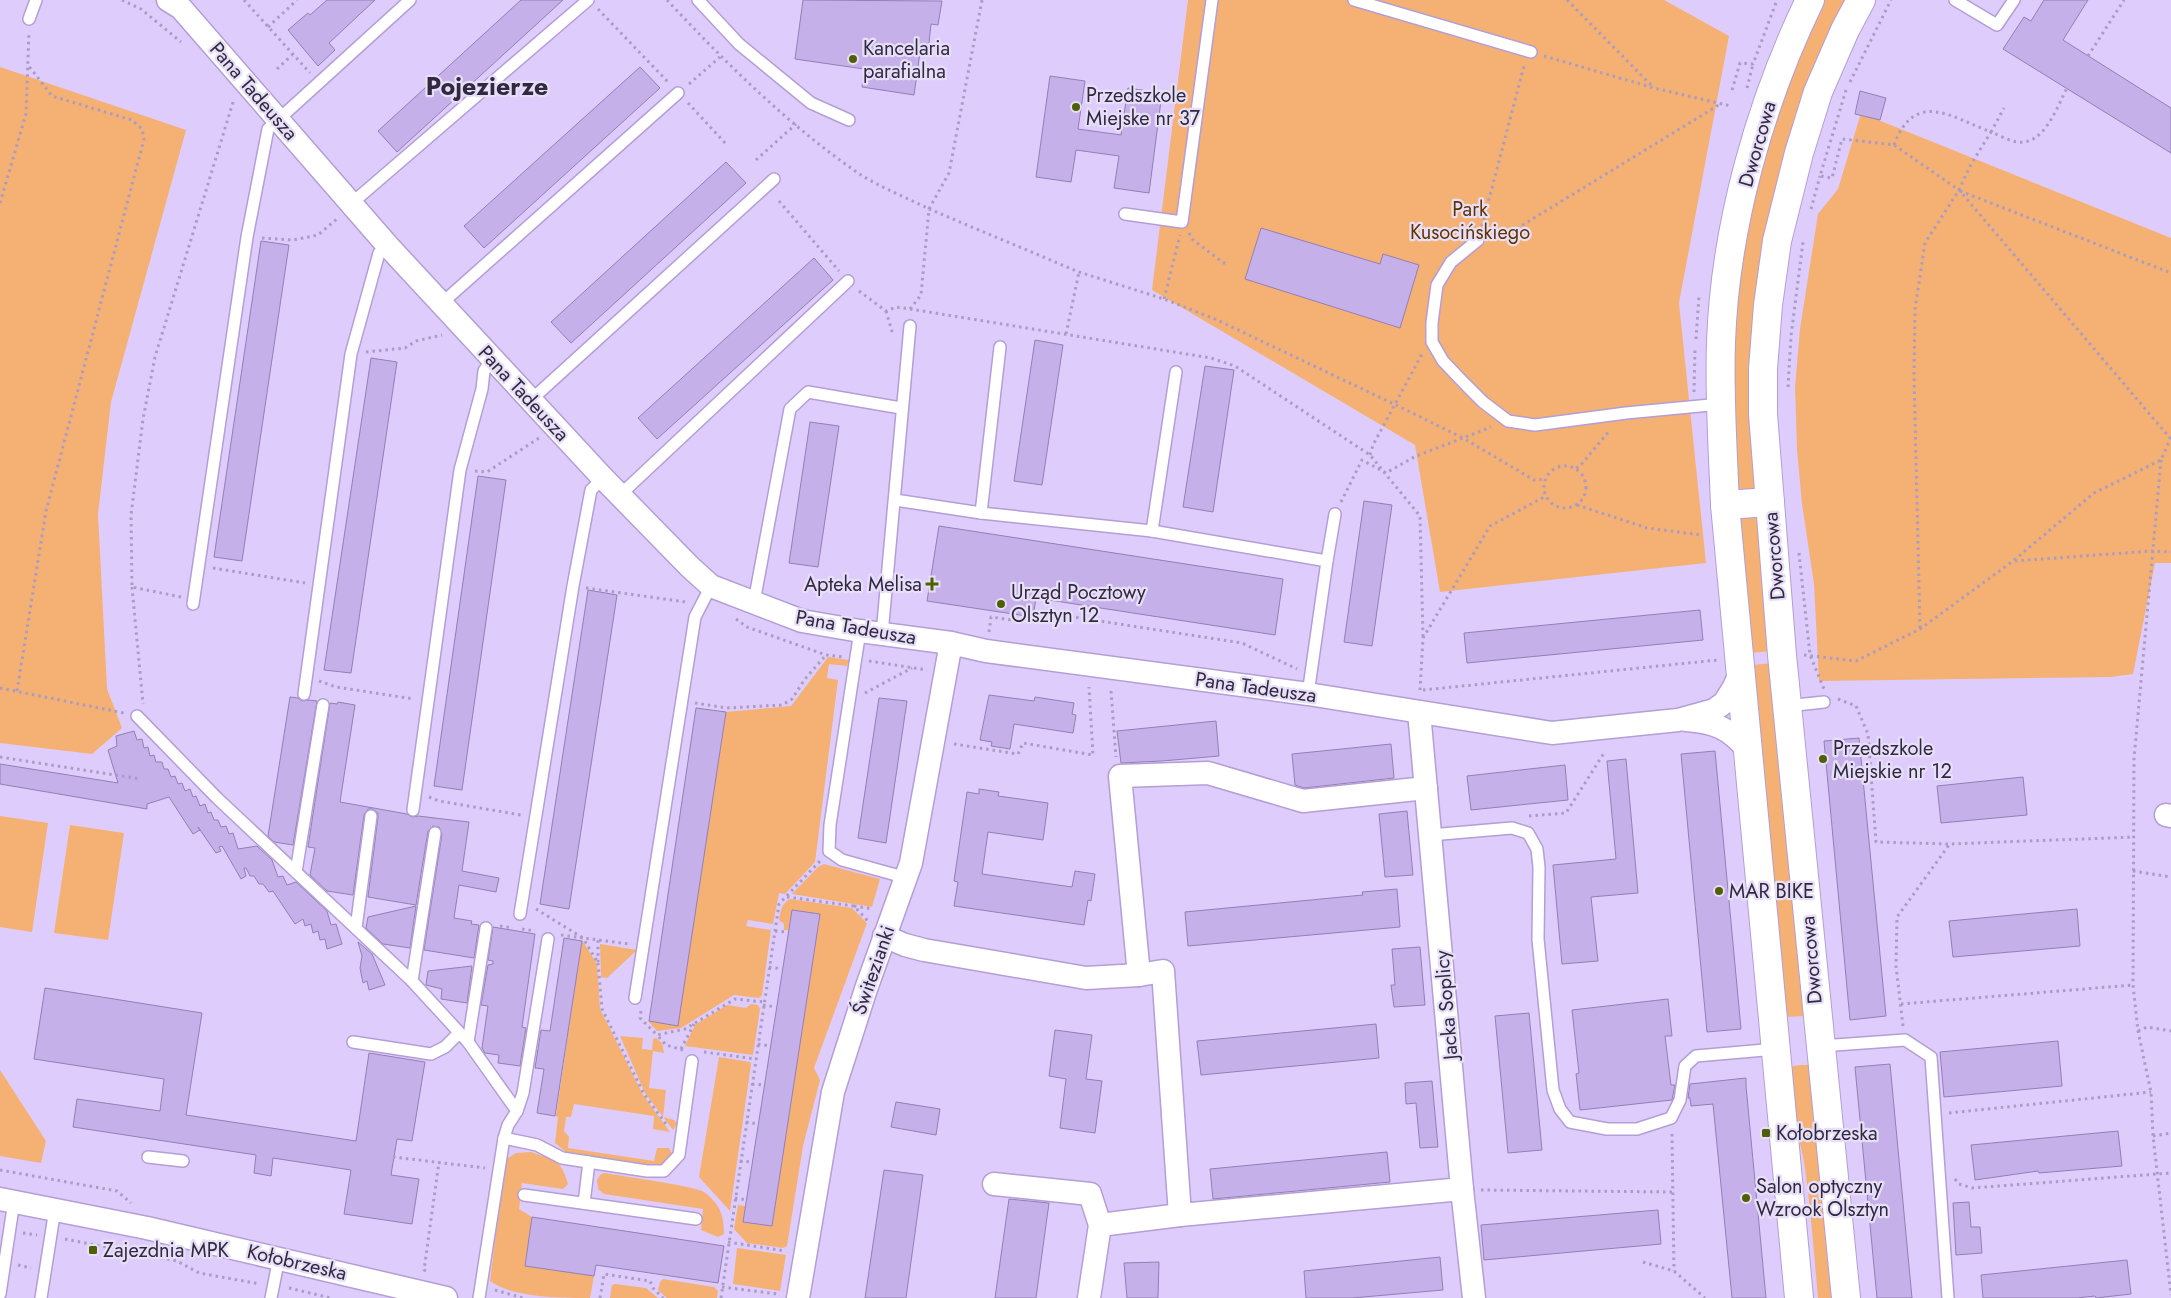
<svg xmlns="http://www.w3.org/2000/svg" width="2171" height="1298" font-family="Jost,sans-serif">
	<rect width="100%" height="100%" fill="#decdfc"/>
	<g fill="#f5b074">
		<polygon points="1188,0 1664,0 1729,36 1679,303 1706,563 1440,592 1415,445 1152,290"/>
		<path d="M1822,0H1847L1808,88L1755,486L1753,491L1740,493L1734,486C1733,407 1729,327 1742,248C1757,161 1789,81 1822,0Z"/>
		<polygon points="0,67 186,130 111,402 98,514 107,689 122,728 92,754 0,743"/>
		<polygon points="1861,113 2171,238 2171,563 2155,563 2133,674 2110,677 1819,681 1814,584 1802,504 1797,450 1795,387 1800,329 1818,214 1838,189"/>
		<polygon points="1744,516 1753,516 1758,520 1772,651 1751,653 1739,523"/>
		<polygon points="828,657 849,660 847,666 829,664 827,678 838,680 815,862 785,894 779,893 773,924 748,920 746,926 771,930 762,995 759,998 734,995 681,1028 657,1031 648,1021 678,1025 726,712 791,706"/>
		<polygon points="1774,663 1806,1016 1784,1017 1752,665"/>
		<polygon points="0,816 48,823 32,932 0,927"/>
		<polygon points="70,825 124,833 108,940 54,933"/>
		<polygon points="824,864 880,879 872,907 792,894 818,867"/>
		<path d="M790,899L852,908L867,923L814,1068L820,1080L803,1146L787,1246L783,1248L747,1243L734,1229L738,1205L745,1206L743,1222L772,1226L820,914L792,910L788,930H784V924L779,920C781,910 781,904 790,899Z"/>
		<polygon points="582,940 597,964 600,1009 643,1095 670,1132 653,1129 654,1116 574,1104 571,1117 566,1117 564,1131 569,1137 568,1148 654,1161 657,1148 669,1148 672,1154 666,1165 658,1166 566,1152 555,1143 558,1117 556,1116"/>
		<polygon points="600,944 637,950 607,978 601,977"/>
		<polygon points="751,1004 758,1005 760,1009 753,1055 685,1046 695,1025 727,1005 746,1008"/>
		<polygon points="620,1036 643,1038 642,1049 652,1050 653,1039 656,1038 662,1043 664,1053 653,1051 649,1088 666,1090 663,1117 674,1120 677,1124 673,1130 645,1093"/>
		<polygon points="719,1057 750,1062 751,1064 730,1211 699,1177"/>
		<path d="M1801,1065H1809L1813,1075L1833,1298H1818C1814,1255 1811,1211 1805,1168C1802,1144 1783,1087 1793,1066Z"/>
		<polygon points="0,1070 46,1141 41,1163 0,1156"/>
		<path d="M531,1152C554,1160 561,1159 568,1184L563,1189L522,1183L519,1209L532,1217L525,1265L594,1276L590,1298C561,1298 513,1298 490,1281L505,1160L516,1153Z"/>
		<path d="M605,1173C621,1176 695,1186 704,1192C720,1204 724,1215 724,1234L718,1237L701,1230L703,1209L604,1194L598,1189L597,1180L601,1174Z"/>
		<polygon points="737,1248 786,1255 780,1291 733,1284"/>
		<polygon points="663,1279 714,1287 718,1291 717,1298 667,1298 658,1290 660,1282"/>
		<polygon points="615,1284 646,1288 658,1298 610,1298 612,1285"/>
	</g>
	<g fill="#c5b0e9" stroke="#937fb4">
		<polygon points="327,0 375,0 329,43 335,50 318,66 288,30 308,13 310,15"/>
		<polygon points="521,0 563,0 397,152 378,131"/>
		<polygon points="803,0 942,1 938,25 931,24 928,53 920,52 914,95 862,87 864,69 795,59"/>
		<polygon points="2044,0 2088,0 2063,40 2171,108 2171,153 2003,49 2024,17 2031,21"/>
		<polygon points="640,67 660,88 484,248 464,226"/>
		<polygon points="1050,76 1085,81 1078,129 1121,135 1128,88 1162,93 1149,193 1114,188 1119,156 1076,150 1071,182 1036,177"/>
		<polygon points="1860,91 1886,98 1880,120 1855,114"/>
		<polygon points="726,162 746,183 571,343 551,322"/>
		<polygon points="1261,228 1380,264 1383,254 1419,265 1400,328 1245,279"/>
		<polygon points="261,241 289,245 242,561 214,557"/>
		<polygon points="814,258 833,280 657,439 638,418"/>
		<polygon points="1035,340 1063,345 1042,485 1014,481"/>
		<polygon points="371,358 397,362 351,673 324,670"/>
		<polygon points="1205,366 1234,370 1213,512 1183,507"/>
		<polygon points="810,422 839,426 818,567 789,563"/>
		<polygon points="478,476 506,480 462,790 434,786"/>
		<polygon points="1364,501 1392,505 1372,646 1344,642"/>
		<polygon points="939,526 1283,579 1275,635 1036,598 1033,617 927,601"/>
		<polygon points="588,590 617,595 569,909 540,904"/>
		<polygon points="1700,610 1703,640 1467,663 1464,633"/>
		<polygon points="989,695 1034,701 1035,697 1074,703 1072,714 1076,715 1073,733 1014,724 1010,749 991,746 992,742 980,740"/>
		<polygon points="290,697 298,698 302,701 309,700 317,701 293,845 274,842 268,836"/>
		<polygon points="879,698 907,701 886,843 858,838"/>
		<polygon points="338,702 355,705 340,802 407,814 412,817 418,816 469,822 462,871 499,878 496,892 459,885 454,918 472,921 471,924 479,925 474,958 424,950 442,834 439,827 433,826 428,831 416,905 368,897 378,817 378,813 372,809 368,809 364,815 353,895 327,891 310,875 315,848 308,847 330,703 337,704"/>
		<polygon points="696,708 726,712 678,1026 649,1021"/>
		<polygon points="1216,721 1219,756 1162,761 1121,763 1117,731"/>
		<polygon points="134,731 137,740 142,739 144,748 148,747 150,756 154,755 156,762 162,762 164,769 168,769 171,777 175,776 178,784 182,783 185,791 190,789 193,797 196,796 200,806 205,804 208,813 211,812 214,820 218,820 221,827 226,826 229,834 233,833 238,849 257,846 272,860 278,877 283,876 287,885 296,882 327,911 331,925 336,924 342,944 327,949 325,939 320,940 318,931 313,933 311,924 305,926 303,919 295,924 273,891 269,892 263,884 259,884 254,876 250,876 246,868 244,868 246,876 241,879 222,846 219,847 221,851 216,853 198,827 200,830 193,834 169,797 147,804 147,809 0,784 0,764 118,783 108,750 117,746 116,736"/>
		<polygon points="1859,738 1886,1016 1850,1020 1824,741"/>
		<polygon points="1391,744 1394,778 1304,788 1295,785 1292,754"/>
		<polygon points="1715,751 1741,1029 1707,1032 1681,754"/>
		<polygon points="1626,759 1638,893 1591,897 1598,961 1562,964 1553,865 1616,859 1607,761"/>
		<polygon points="1565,765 1568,800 1471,810 1467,776"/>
		<polygon points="2023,777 2027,815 1941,823 1937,786"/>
		<polygon points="979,789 999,792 998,796 1048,803 1043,840 988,832 982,874 1072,887 1075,871 1095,874 1091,901 1088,900 1084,925 954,906 958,882 954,881 967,792 979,794"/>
		<polygon points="1407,811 1413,875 1385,877 1379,814"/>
		<polygon points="1397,889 1400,927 1188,946 1185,912 1363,895 1362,892"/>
		<polygon points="416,906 410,948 383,944 366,928 368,917"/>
		<polygon points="2077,909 2080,946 1953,957 1949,921"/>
		<polygon points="792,910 820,914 772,1226 743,1222"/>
		<polygon points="493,927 535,934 522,1027 526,1028 520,1066 498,1063 499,1055 485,1053 482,1048 488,1006 481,1005 488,965 493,964 493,961 488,960"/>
		<polygon points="564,938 582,941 555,1116 537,1113 544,1069 535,1068 541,1030 550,1031"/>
		<polygon points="358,942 372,954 385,985 369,990 367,981 363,983 360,968 362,956"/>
		<polygon points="1420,947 1425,1005 1394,1007 1391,985 1395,985 1392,949"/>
		<polygon points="472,966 467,1003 441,999 442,989 426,985 428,971"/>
		<polygon points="45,988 202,1013 186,1115 356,1141 369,1053 425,1062 412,1141 397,1139 391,1175 419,1179 412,1224 344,1214 351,1170 273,1158 271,1176 254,1173 256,1155 73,1127 77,1099 160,1111 164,1079 34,1059"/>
		<polygon points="1668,999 1672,1036 1665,1036 1671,1085 1675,1085 1672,1100 1580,1110 1576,1074 1579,1073 1572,1010"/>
		<polygon points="1529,1013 1542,1150 1508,1153 1495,1016"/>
		<polygon points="1376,1024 1379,1058 1201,1075 1197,1041"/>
		<polygon points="1055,1030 1092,1035 1086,1079 1102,1081 1095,1133 1060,1128 1066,1079 1049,1076"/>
		<polygon points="2058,1041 2062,1086 1944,1097 1940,1052"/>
		<polygon points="1890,1064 1912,1298 1877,1298 1855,1067"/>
		<polygon points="1746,1078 1746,1086 1766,1298 1732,1298 1713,1104 1691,1106 1690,1098 1688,1098 1690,1084"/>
		<polygon points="1432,1081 1438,1147 1420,1148 1416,1103 1406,1104 1405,1083"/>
		<polygon points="896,1102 940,1109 936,1135 891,1127"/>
		<polygon points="2118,1131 2122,1166 2039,1173 2038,1171 1975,1180 1971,1145"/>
		<polygon points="1387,1152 1390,1182 1213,1199 1210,1169"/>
		<polygon points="884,1170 923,1175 906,1298 865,1298"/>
		<polygon points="1009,1199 1049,1203 1036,1298 995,1298"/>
		<polygon points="1969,1202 1971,1227 1980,1227 1982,1253 1956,1255 1953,1203"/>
		<polygon points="1658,1210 1661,1244 1484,1260 1481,1225"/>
		<polygon points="532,1217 724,1246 718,1283 596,1265 594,1276 525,1266"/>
		<polygon points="1440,1257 1443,1290 1352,1298 1306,1298 1304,1271"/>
		<polygon points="2127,1260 2131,1294 2096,1298 2095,1296 2077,1298 1983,1298 1981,1275"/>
		<polygon points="1159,1262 1158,1298 1127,1298 1124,1263"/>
	</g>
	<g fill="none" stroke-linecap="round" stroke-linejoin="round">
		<defs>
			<g id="lane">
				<polyline points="698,0 739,44 811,103 849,120"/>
				<polyline points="1354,0 1531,52"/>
				<polyline points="1955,0 1997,25 2014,0"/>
				<polyline points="29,19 36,0"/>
				<polyline points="352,203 588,0"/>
				<polyline points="1125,214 1182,222 1212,0"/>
				<polyline points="1478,240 1451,262 1437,285 1432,323 1432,342 1443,361 1465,384 1483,402 1508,421 1535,425 1626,413 1721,404"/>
				<polyline points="442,303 678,93"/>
				<polyline points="531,400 774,179"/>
				<polyline points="620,495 848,281"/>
				<polyline points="895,500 981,513 1152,531 1327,561 1308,694"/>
				<polyline points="981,513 1000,347"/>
				<polyline points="1152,531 1176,372"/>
				<polyline points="1327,561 1335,514"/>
				<polyline points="754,602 790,409 808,392 901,408"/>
				<polyline points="193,604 247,237 268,129 410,0"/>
				<polyline points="860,631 830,825 829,851 842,860 907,878"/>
				<polyline points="882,634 910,326"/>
				<polyline points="304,694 351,354 379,253 388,246"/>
				<polyline points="1787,706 1824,702"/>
				<polyline points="137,716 217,798 412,981 468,1042 517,1111 508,1125 504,1138 479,1298"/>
				<polyline points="413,810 460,470 482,389 484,371 493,358"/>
				<polyline points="1430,835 1512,828 1528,833 1537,849 1539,867 1538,939 1553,1090 1560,1109 1570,1122 1607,1129 1637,1129 1671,1118 1680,1100 1685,1066 1696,1056 1776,1049"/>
				<polyline points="296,872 323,705"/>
				<polyline points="520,914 573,586 591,490 603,478"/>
				<polyline points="356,928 371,816"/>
				<polyline points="412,981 435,833"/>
				<polyline points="635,998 695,617 711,586"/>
				<polyline points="353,1042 431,1054 445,1047 459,1033"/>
				<polyline points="468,1042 486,928"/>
				<polyline points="1821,1046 1905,1040 1931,1057 1948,1298"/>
				<polyline points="517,1111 523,1093 548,939"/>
				<polyline points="504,1138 537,1145 562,1158 647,1171 664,1171 679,1155 692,1061"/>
				<polyline points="148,1157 183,1161"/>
				<polyline points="524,1195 696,1219"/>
				<polyline points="584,1203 589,1162"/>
				<polyline points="0,1294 14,1201"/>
				<polyline points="41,1298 55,1209"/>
				<polyline points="271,1298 279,1258"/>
			</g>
			<g id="street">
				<polyline points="168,0 181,8 388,246 603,478 690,567 711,586 802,621 860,631 951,643 986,651 1308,694 1552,733 1678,720 1714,710 1724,703 1734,687 1741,671"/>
				<polyline points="1419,712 1462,1189 1474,1298"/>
				<path d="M1686,720C1715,722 1729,728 1748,750"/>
				<polyline points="2166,815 2171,816"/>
				<polyline points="884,936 905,945 924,950 1086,978 1139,975 1163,971 1180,1215 1462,1189"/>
				<polyline points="1139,975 1120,776 1208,773 1303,801 1426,788"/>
				<polyline points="994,1184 1090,1194 1100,1225 1089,1298"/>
				<polyline points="0,1199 147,1228 446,1298"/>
				<polyline points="1100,1225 1180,1215"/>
				<polyline points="798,1298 833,1092 866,989 911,863 951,643"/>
			</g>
			<g id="secondary">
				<polyline points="1725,505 1770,502"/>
				<path d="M1799,1298L1725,505C1723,451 1719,396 1721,342C1725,227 1760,103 1810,0"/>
				<polyline points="1846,1298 1782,655 1763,414 1763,369 1768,305 1777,241 1799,153 1818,92 1845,30 1861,0"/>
			</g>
		</defs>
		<use href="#lane" stroke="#b39ed6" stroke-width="14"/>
		<use href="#street" stroke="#b39ed6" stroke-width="25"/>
		<use href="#secondary" stroke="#b39ed6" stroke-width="30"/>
		<g stroke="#aa9cc3" stroke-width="3" stroke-dasharray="2.5 4" stroke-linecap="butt">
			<polyline points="122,0 141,9 181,42"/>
			<polyline points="244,0 310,73"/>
			<path d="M667,0C725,62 787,124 858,173C879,187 906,197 929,209L949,173L982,0"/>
			<polyline points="1567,0 1653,87"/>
			<polyline points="598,9 668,82"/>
			<polyline points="268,27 297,0"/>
			<polyline points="1544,56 1654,88 1731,106"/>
			<polyline points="2088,56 2124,0"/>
			<polyline points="277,69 292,55"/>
			<polyline points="1850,82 1891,0"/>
			<polyline points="689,84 720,57"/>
			<polyline points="1747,88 1753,64"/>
			<polyline points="1732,90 1740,63 1753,64 1777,0"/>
			<polyline points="1846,90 1820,176 1832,178 1842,139 1894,145 1959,190 2170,438"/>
			<polyline points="688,103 726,144"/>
			<path d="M1894,145C1915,89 1951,117 1991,132L2004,108"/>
			<polyline points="756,160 796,124"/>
			<polyline points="1960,191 2171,273"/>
			<polyline points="779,201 839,271"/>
			<polyline points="0,203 26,114 29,32"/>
			<polyline points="1811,209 1820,176"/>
			<polyline points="1482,226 1524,66"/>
			<polyline points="1189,233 1193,240 1228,266"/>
			<polyline points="262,238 293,240 318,235 337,219"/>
			<polyline points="1493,238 1503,237 1722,103"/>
			<polyline points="859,291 886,311 896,307 910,309 1211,358 1235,366 1370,455 1420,516 1423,638"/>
			<polyline points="1164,299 1180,235"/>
			<polyline points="910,309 921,295 929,209 1079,272 1164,299 1215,319 1396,405 1463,438 1491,427"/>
			<polyline points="886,311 893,335"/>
			<polyline points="1066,334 1079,272"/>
			<polyline points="1696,339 1699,296"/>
			<polyline points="366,352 405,348 416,341 442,335"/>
			<polyline points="1788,387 1791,336 1803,242"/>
			<polyline points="1694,392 1695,348"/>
			<polyline points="1370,455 1373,445 1422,354"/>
			<polyline points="2161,460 2134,759 2133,985 2138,1031 2151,1092 2153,1136 2171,1295"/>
			<circle cx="1565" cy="487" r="21"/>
			<polyline points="1576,468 1580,466 1610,430"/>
			<polyline points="475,471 487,472 539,438"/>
			<polyline points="1341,502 1362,460 1386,473 1416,456 1463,438 1534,480 1545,479"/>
			<polyline points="1577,505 1647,528 1701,535"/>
			<polyline points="1799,553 1810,655 1824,689"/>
			<polyline points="2015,561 2151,551 2171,552"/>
			<polyline points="213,568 305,583"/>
			<polyline points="132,587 143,704"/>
			<polyline points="586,588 686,602"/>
			<polyline points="181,597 132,587 131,515 143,419 155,357 234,99"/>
			<polyline points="736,619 747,627 826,655 843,657"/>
			<path d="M1920,628L1914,375L1915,309L1925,243L1959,190L1970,166L1991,132C1999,135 2009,141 2017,142C2044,146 2057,107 2067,88"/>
			<polyline points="989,632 991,617 1033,623 1048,613 1242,643 1297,669"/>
			<polyline points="1804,655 1856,661 1920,629 2013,561 2094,493 2161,460 2171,437"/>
			<polyline points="869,661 927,670"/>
			<polyline points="319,681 336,687 414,699"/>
			<polyline points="0,688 124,713"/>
			<polyline points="1420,690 1423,638 1490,526 1546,496"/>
			<polyline points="1423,690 1718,660"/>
			<polyline points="17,691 46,511 144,139 142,129 132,120 52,96 28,65"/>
			<polyline points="1111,691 1116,757"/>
			<polyline points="865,693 912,668"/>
			<polyline points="1838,699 1856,706 1868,734 1876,842 1949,844 2134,837"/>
			<polyline points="695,703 727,708 782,705 792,699 805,679 826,655"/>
			<polyline points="954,744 1018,754 1023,743 1093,755 1089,687"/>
			<polyline points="0,757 141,779"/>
			<polyline points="429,797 439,801 521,815"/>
			<polyline points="1529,816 1566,813 1604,753"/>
			<polyline points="2133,871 2171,877"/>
			<polyline points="787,897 854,906 868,921"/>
			<polyline points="854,906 873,909"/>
			<polyline points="536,909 583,938 629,944"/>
			<polyline points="500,926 513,928"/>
			<polyline points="522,929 535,931"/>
			<polyline points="775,931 788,932"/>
			<polyline points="561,935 583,938 598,963 598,939"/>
			<polyline points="598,963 602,1009 644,1094 668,1127"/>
			<polyline points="769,967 782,969"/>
			<polyline points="1901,1004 2133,985"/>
			<polyline points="763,1005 776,1007"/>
			<polyline points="641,1011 640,1018 657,1035"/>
			<polyline points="1903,1026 1896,966 1897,917 1949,845"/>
			<polyline points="2138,1031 2147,1027 2171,1031"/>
			<polyline points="758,1044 770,1046"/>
			<polyline points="681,1049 694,1024"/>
			<polyline points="683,1050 666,1045 657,1035 685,1029 735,999 764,1002"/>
			<polyline points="704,1052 756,1059"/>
			<polyline points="752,1084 764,1085"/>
			<polyline points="1949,1113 2151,1092"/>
			<polyline points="746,1122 758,1124"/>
			<polyline points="1672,1134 1674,1271"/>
			<polyline points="2153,1136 2171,1133"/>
			<polyline points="393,1157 485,1168"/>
			<polyline points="740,1161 752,1162"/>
			<polyline points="0,1170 117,1191 131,1203"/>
			<polyline points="1955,1179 1959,1184 1972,1188 2171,1173"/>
			<polyline points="1481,1190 1673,1192"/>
			<polyline points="735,1198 747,1200"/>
			<polyline points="23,1233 37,1235"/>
			<polyline points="65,1239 177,1261 199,1273 260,1284"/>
			<polyline points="728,1242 785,1251"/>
			<polyline points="1643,1262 1674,1271 1705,1298"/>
			<polyline points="18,1265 31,1268"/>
			<polyline points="426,1271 424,1270 439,1162"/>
			<polyline points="722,1287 778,1294"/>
			<polyline points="289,1288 331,1298"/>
			<polyline points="495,1290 523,1298"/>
			<polyline points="600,1298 604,1274 650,1281 653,1288 663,1298"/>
			<polyline points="721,1298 779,904 820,861"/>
		</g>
		<use href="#lane" stroke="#fff" stroke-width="11"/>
		<use href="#street" stroke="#fff" stroke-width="22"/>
		<use href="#secondary" stroke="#fff" stroke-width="28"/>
	</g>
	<g fill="#4e5f04" stroke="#e7dff7" stroke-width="2">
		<circle cx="853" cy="59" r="5"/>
		<circle cx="1076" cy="107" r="5"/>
		<path d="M929.5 576.5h5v5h5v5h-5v5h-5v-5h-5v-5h5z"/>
		<circle cx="1001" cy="604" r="5"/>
		<circle cx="1823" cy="759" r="5"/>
		<circle cx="1719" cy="891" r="5"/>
		<rect x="1761" y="1128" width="10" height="10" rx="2.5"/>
		<circle cx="1746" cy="1198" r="5"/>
		<rect x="88" y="1245" width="10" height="10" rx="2.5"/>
	</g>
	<g text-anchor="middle" stroke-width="4.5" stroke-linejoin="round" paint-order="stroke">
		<g font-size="20" fill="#31293f" stroke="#e7dff7" text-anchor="start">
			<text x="863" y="55">Kancelaria<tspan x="863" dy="23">parafialna</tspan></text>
			<text x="1086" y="102">Przedszkole<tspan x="1086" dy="23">Miejske nr 37</tspan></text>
			<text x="922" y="591" text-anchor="end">Apteka Melisa</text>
			<text x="1011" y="599">Urząd Pocztowy<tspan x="1011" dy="23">Olsztyn 12</tspan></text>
			<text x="1833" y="755">Przedszkole<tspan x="1833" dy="23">Miejskie nr 12</tspan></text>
			<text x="1729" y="898">MAR BIKE</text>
			<text x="1776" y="1140">Kołobrzeska</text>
			<text x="1756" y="1193">Salon optyczny<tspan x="1756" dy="23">Wzrook Olsztyn</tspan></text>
			<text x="103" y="1257">Zajezdnia MPK</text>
		</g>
		<g font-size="20" fill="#31293f" stroke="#e7dff7">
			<text transform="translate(254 91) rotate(49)" y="7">Pana Tadeusza</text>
			<text transform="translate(1757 144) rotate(-74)" y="7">Dworcowa</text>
			<text transform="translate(524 393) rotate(47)" y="7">Pana Tadeusza</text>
			<text transform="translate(1774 556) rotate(-95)" y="7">Dworcowa</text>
			<text transform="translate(856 627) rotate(10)" y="7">Pana Tadeusza</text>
			<text transform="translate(1256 687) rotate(8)" y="7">Pana Tadeusza</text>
			<text transform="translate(1811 960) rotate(-95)" y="7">Dworcowa</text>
			<text transform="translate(873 970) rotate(-71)" y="7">Świtezianki</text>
			<text transform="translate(1446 1005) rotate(-95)" y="7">Jacka Soplicy</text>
			<text transform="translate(297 1262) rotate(13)" y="7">Kołobrzeska</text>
		</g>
		<g font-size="20" fill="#603400" stroke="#e7dff7">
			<text x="1470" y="216">Park<tspan x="1470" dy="23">Kusocińskiego</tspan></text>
		</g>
		<g font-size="25" font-weight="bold" fill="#31293f" stroke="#e7dff7">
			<text x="487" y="95">Pojezierze</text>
		</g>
	</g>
</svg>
